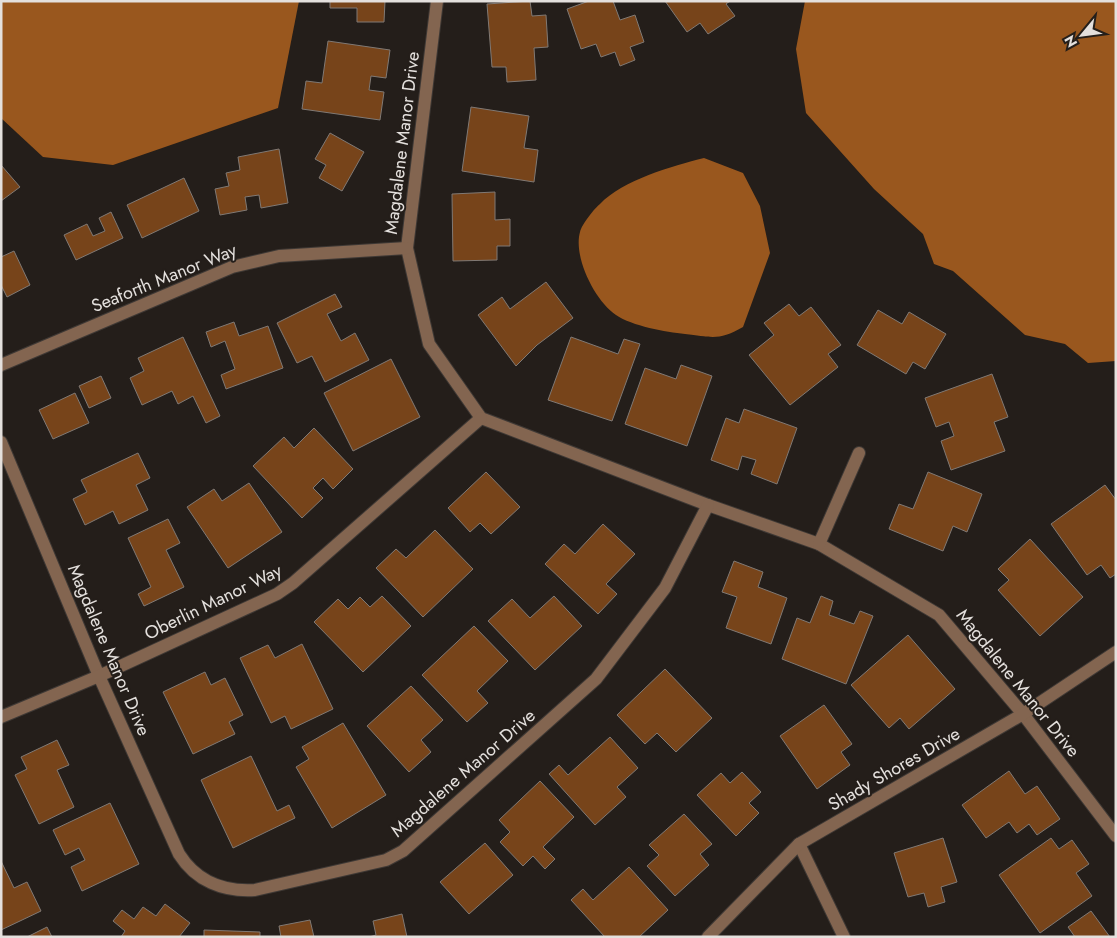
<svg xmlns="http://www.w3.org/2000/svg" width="1117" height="938" font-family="Jost,sans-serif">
	<rect width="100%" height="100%" fill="#241e1a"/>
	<g fill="#99571e">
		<polygon points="1,1 299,1 278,108 113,165 43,157 1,118"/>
		<polygon points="805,1 1116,1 1116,361 1088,363 1065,344 1025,335 953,271 934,264 923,234 874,189 806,113 796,49"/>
		<path d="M704,158L743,173L760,206L770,253L743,327C719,341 712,337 685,334C666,332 632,326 616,315C595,301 573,257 580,232C582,224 594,209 600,204C623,180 672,166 704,158Z"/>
	</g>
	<g fill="#77441a" stroke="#807974">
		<polygon points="330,1 385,1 384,22 357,22 357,8 330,8"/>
		<polygon points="530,1 532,16 546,15 548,47 534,48 536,80 507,82 506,67 492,67 487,4"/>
		<polygon points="589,1 613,1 620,20 635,15 644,42 630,47 635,60 620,66 615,52 601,57 596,44 581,49 567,9"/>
		<polygon points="665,1 730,1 726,4 735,16 708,34 700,23 687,32"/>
		<polygon points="328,41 390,50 386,78 371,76 369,90 384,92 380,120 302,109 306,81 322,83"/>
		<polygon points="471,107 529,116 524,148 538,150 534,182 462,171"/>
		<polygon points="330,133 364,152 342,191 319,178 326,165 315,159"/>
		<polygon points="279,149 288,203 261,208 259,195 245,197 247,210 220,215 215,189 229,186 226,173 240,170 238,157"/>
		<polygon points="1,165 20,187 1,201"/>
		<polygon points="184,178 199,211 142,238 127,205"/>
		<polygon points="495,192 495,220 510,219 510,246 497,246 497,260 453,261 452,194"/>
		<polygon points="111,212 123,238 76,260 64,235 87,224 93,236 105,231 99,218"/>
		<polygon points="14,251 30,285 7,297 1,285 1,257"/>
		<polygon points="546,282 573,318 537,345 516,366 478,315 502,297 510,309"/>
		<polygon points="335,294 342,307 327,314 341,341 355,333 369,360 325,382 312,356 297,363 277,323"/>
		<polygon points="789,304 799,316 811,307 841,345 828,354 838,367 790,405 749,355 774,335 764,323"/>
		<polygon points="878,310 902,324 909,312 946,334 925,369 913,362 906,374 857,345"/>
		<polygon points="234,322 239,336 268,326 283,368 226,389 221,375 235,369 225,341 211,347 206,332"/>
		<polygon points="183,337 220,416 206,423 193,396 178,404 172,391 142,405 130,378 144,371 138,358"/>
		<polygon points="571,337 618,354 624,339 640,344 612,421 548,400"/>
		<polygon points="391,359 420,417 353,451 324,393"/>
		<polygon points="681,365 712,376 687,446 625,424 645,368 676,379"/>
		<polygon points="992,374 1008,417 994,422 1005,451 951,470 941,441 954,436 949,422 936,427 925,398"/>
		<polygon points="101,376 111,398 89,408 79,386"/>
		<polygon points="75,393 89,423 53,439 39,410"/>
		<polygon points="744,409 797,428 777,484 751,474 756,460 742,456 738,470 711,460 726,418 739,423"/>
		<polygon points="314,428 353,469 333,489 323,478 313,488 323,498 302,518 253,466 284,437 294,448"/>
		<polygon points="138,453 150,478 136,485 148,510 119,524 113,511 85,525 73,499 87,492 81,480"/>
		<polygon points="486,472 520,507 491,534 480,523 470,532 448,508"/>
		<polygon points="928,472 982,494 967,532 953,526 943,551 889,529 899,504 913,509"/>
		<polygon points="249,483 282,532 228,568 187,507 214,489 222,501"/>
		<polygon points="1105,485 1116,500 1116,574 1110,578 1101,565 1087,575 1051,524"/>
		<polygon points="168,519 180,543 166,550 184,587 144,606 138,594 151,587 128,538"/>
		<polygon points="603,524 635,554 606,584 617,594 598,614 545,564 564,544 575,554"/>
		<polygon points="435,530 473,569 423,617 376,568 396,549 406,558"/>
		<polygon points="1030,539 1083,597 1040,636 998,590 1009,580 998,569"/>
		<polygon points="734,561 763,572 758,587 787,598 771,644 726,628 737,597 722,592"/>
		<polygon points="382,596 411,626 363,672 314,622 338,599 348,609 360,597 370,607"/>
		<polygon points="554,596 582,626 535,670 488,621 512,599 530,618"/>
		<polygon points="821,596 833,601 829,615 854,624 860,611 873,616 846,684 782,659 797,618 810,623"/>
		<polygon points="474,626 508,661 477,691 488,703 467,722 422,675"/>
		<polygon points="908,635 955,689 909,729 900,718 889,728 851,685"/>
		<polygon points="302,644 333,709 291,729 285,716 271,723 240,658 268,645 275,658"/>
		<polygon points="665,669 712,718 676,752 657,733 645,744 617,715"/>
		<polygon points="205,672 211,685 225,678 243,715 229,722 235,734 193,754 163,692"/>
		<polygon points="411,686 443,720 421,740 431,752 409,772 367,726"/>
		<polygon points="824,705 852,744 841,752 850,765 817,789 780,736"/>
		<polygon points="343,723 386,795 332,828 296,767 309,759 302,747"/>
		<polygon points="610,737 638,768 617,787 626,797 595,825 549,774 559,765 568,775"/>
		<polygon points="57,740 69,765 57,770 74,807 39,824 15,775 27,769 21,757"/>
		<polygon points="251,756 277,811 289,805 295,818 233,848 201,780"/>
		<polygon points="1009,771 1025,794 1037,786 1060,819 1037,835 1029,824 1017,833 1009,822 986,838 962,805"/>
		<polygon points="742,772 761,792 749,803 759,813 736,836 697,795 721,773 730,783"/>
		<polygon points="540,781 574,817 543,847 555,859 545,869 533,856 523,866 500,842 510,832 499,820"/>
		<polygon points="110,803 139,864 82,891 71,867 85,860 79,848 65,855 53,830"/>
		<polygon points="684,814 712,844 700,854 709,865 675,896 647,866 659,855 649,845"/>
		<polygon points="943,838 957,882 941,887 945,902 928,907 924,893 908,897 894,853"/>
		<polygon points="1051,838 1059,849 1072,840 1089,864 1076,873 1092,896 1040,933 999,875"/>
		<polygon points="485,843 513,875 469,914 440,882"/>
		<polygon points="1,861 14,888 27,882 41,911 1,930"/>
		<polygon points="629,867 668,910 639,937 605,937 571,900 583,889 593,900"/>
		<polygon points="165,904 190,923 179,937 121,937 125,931 113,921 122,910 134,919 143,907 156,916"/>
		<polygon points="1091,911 1110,937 1075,937 1068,927"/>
		<polygon points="402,914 407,937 369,937 376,935 373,921"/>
		<polygon points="310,920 314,937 281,937 279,926"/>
		<polygon points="47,927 52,937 27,937"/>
		<polygon points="204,930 260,932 260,937 204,937"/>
	</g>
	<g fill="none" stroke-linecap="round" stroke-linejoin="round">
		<defs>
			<g id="minor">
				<polyline points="437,1 407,248 429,344 481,418 708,505 819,544 939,615 1023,714 1116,836"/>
				<polyline points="1,365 232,267 279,256 407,248"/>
				<path d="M1,442L99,676L179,854C196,881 223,892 255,890L386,860L403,851L596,679L665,588L708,505"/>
				<polyline points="819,544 859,453"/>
				<polyline points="1,717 99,676 277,594 293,583 481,418"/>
				<polyline points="799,844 844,937"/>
				<polyline points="708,937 799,844 1023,714 1116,652"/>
			</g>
		</defs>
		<use href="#minor" stroke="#3f3935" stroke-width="14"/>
		<use href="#minor" stroke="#836550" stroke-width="12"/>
	</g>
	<g text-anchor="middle" stroke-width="4" stroke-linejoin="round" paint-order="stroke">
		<g font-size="18" fill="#e4e0dd" stroke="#241e1a">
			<text transform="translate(402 143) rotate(-83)" y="6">Magdalene Manor Drive</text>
			<text transform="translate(164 278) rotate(-22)" y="6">Seaforth Manor Way</text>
			<text transform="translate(213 602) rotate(-26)" y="6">Oberlin Manor Way</text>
			<text transform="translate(109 650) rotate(67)" y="6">Magdalene Manor Drive</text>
			<text transform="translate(1018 683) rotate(51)" y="6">Magdalene Manor Drive</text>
			<text transform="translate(894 769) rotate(-30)" y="6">Shady Shores Drive</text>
			<text transform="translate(463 773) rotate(-41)" y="6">Magdalene Manor Drive</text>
		</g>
	</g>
	<rect width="1117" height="938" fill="none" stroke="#e4e0dd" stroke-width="5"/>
	<g transform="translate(1082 35) rotate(241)" stroke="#241e1a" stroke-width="4" paint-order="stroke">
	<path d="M0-4L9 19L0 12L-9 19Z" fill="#e4e0dd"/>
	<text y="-8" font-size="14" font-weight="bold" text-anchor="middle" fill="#e4e0dd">N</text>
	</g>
</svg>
